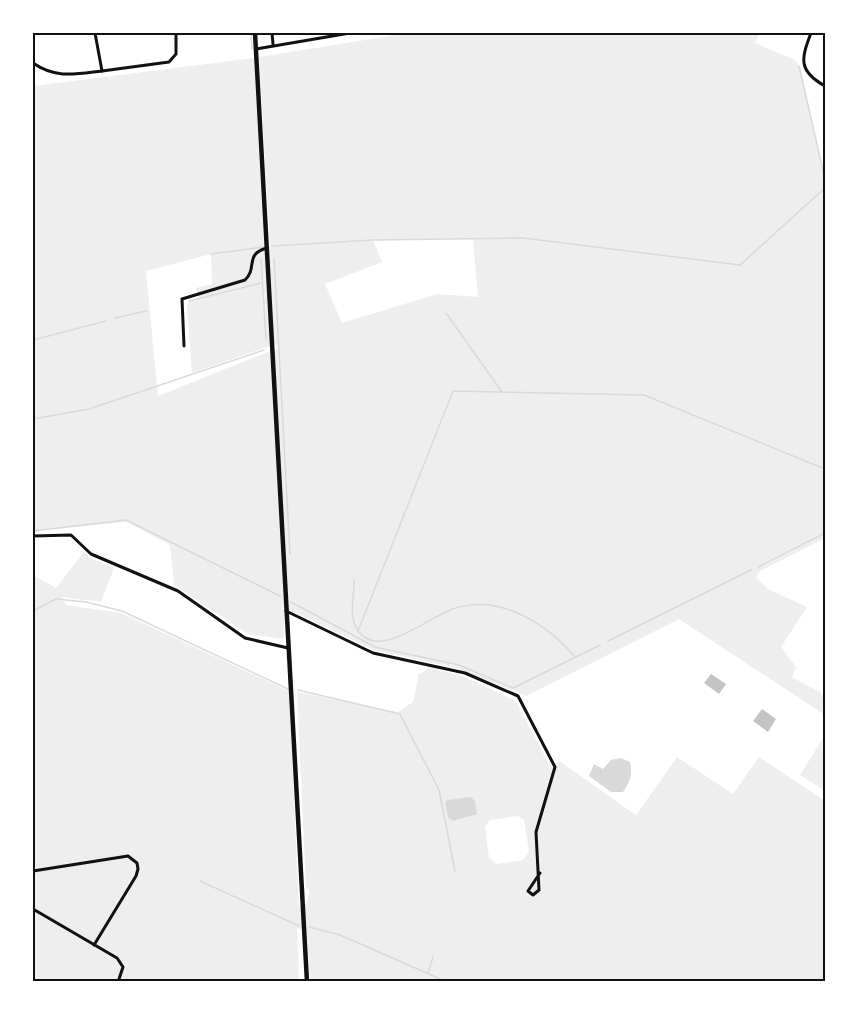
<svg xmlns="http://www.w3.org/2000/svg" width="858" height="1015" font-family="Signika,sans-serif">
	<rect width="100%" height="100%" fill="#fff"/>
	<g fill="#eee" fill-rule="evenodd">
		<path d="M409,33H759L755,43L795,60L799,66L825,179V538L760,571L756,577L768,589L807,607L781,647L796,667L792,677L825,695V715L679,619L526,696L456,668L374,650L285,608L283,639L248,634L174,585L170,545L127,522L33,531V86L254,58L264,246H270L259,57ZM473,239L478,297L437,294L342,323L325,284L382,262L373,240ZM211,254L212,284L196,288L199,299L189,301L187,306L192,373L276,344L278,348L158,396L146,271Z"/>
		<path d="M84,552L92,559L114,568L101,602L62,597L66,605L121,613L289,691L299,907H305L310,891L306,887L297,692L398,712L413,702L419,673H422L429,667L465,677L516,701L551,768L559,761L636,815L677,757L733,794L759,757L825,801V982H310L307,931L297,928L299,982H33V575L56,588ZM518,816L524,820L529,852L523,860L496,864L489,858L485,827L490,820Z"/>
		<polygon points="825,735 825,791 800,775"/>
	</g>
	<g fill="#d9d9d9">
		<path d="M621,758L630,762C633,774 630,782 623,792H611L589,776L594,764L603,769L611,760Z"/>
		<polygon points="471,797 475,801 477,814 453,821 448,817 445,803 447,800"/>
	</g>
	<g fill="none" stroke-linecap="round" stroke-linejoin="round">
		<g stroke="#d9d9d9" stroke-width="1.5">
			<polyline points="251,33 252,49"/>
			<polyline points="799,66 825,179"/>
			<polyline points="272,246 373,240 523,238 740,265 825,188"/>
			<polyline points="211,254 264,247"/>
			<polyline points="274,258 290,554"/>
			<polyline points="261,259 266,340"/>
			<polyline points="189,301 261,283"/>
			<polyline points="446,313 502,392 644,395 825,469"/>
			<polyline points="115,318 146,311"/>
			<polyline points="33,340 106,321"/>
			<polyline points="33,419 89,409 264,350"/>
			<polyline points="33,531 126,520 280,596"/>
			<polyline points="758,567 825,533"/>
			<path d="M354,579C355,595 348,614 357,629C379,664 431,613 459,607C503,596 547,624 575,657"/>
			<polyline points="291,602 375,647 459,665 513,688 600,645"/>
			<polyline points="33,611 56,599 86,602 122,611 288,689"/>
			<polyline points="358,631 453,391 501,392"/>
			<polyline points="608,641 751,570"/>
			<polyline points="298,690 400,714 439,790 455,871"/>
			<polyline points="200,881 299,926"/>
			<polyline points="309,927 340,935 447,982"/>
			<polyline points="428,973 433,957"/>
		</g>
	</g>
	<g fill="#c4c4c4">
		<polygon points="711,674 726,684 719,694 704,683"/>
		<polygon points="762,709 776,719 768,732 753,721"/>
	</g>
	<g fill="none" stroke-linecap="round" stroke-linejoin="round">
		<g stroke="#111" stroke-width="3">
			<polyline points="272,33 273,44"/>
			<path d="M811,33C801,59 798,71 825,86"/>
			<polyline points="256,49 350,33"/>
			<path d="M33,63C56,79 76,74 102,71L95,33"/>
			<polyline points="102,71 169,62 176,54 176,33"/>
			<path d="M184,346L182,299L245,280C258,268 244,254 267,248"/>
			<polyline points="33,536 71,535 91,554 178,591 245,638 288,648"/>
			<polyline points="286,611 373,653 465,673 518,696 555,767 536,832 539,890 533,895 528,891 540,873"/>
			<polyline points="33,871 128,856 137,863 138,869 136,876 94,945"/>
			<polyline points="33,909 117,958 123,967 119,979"/>
		</g>
		<polyline stroke="#111" stroke-width="4.5" points="255,33 307,982"/>
	</g>
	<rect width="858" height="1015" fill="none" stroke="#ffffff" stroke-width="69"/>
	<rect x="34" y="34" width="790" height="946" fill="none" stroke="#111" stroke-width="2"/>
</svg>
